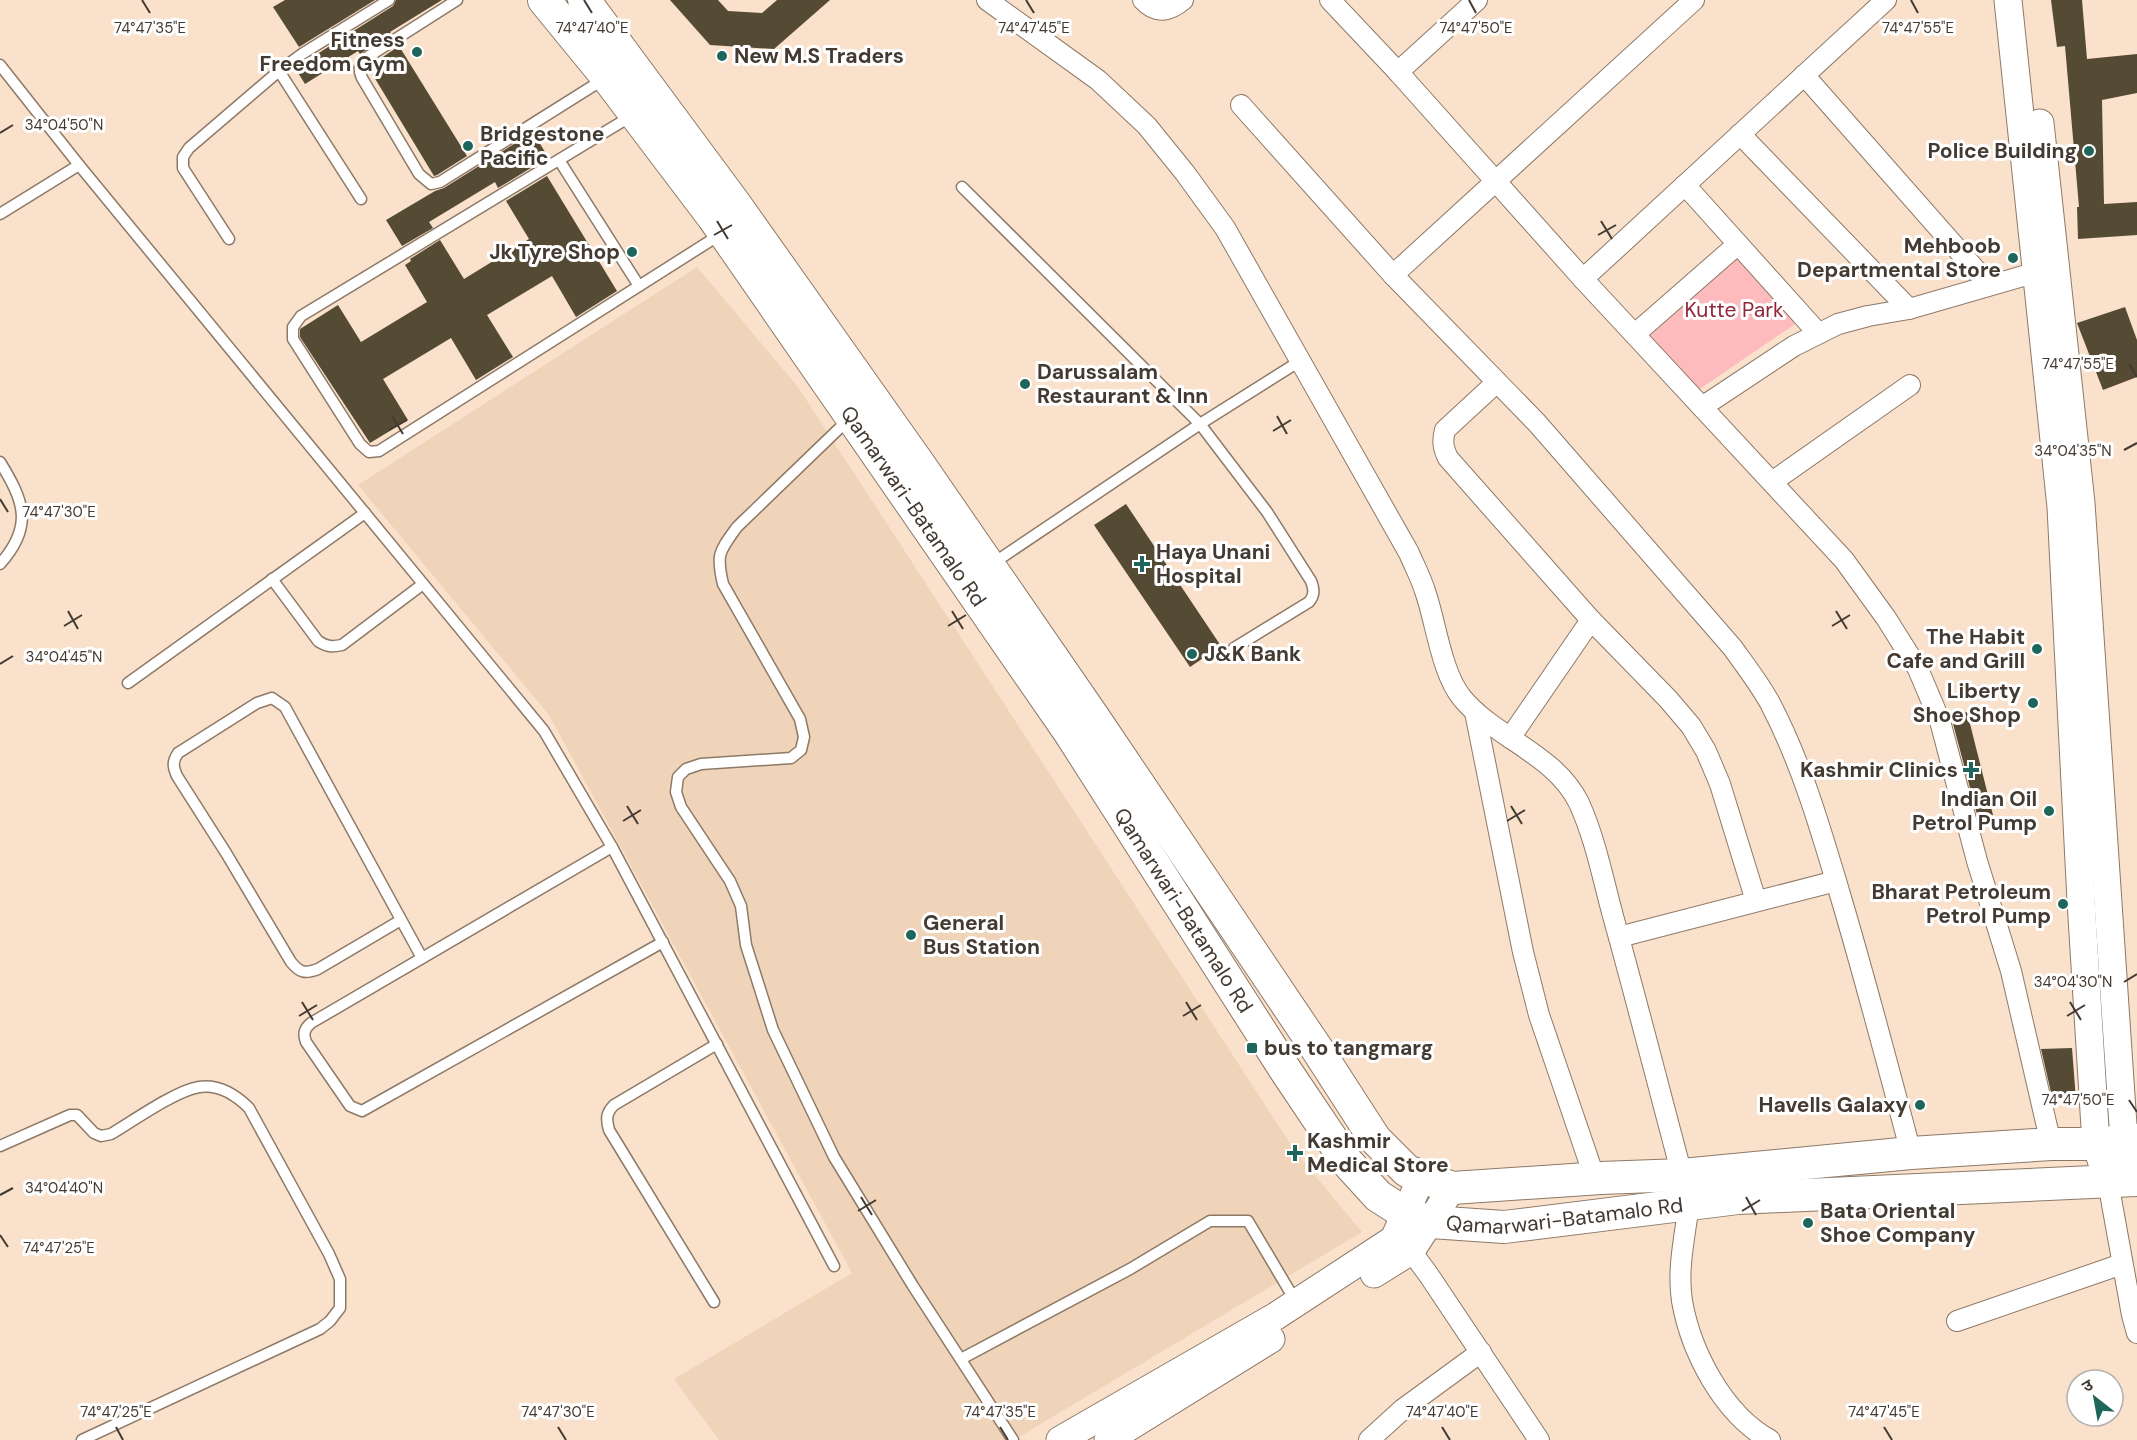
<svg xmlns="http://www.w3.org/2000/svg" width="2137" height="1440" font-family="'DM Sans','Noto Sans Devanagari',sans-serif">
	<rect width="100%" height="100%" fill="#f9e1cc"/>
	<polygon fill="#f0d4ba" points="697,267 798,387 1297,1154 1362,1232 1014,1440 719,1440 674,1379 852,1273 549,715 358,485"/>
	<polygon fill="#febbbd" points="1738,244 1804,318 1691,395 1635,334"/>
	<g fill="#554b35">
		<polygon points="285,0 375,0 299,47 273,7"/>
		<polygon points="396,0 442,0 390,32 391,33 360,54 358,51 305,84 295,68 393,6"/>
		<polygon points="670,0 718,0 728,11 762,13 777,0 830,0 774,49 710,45"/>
		<polygon points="2051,0 2082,0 2087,59 2137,54 2137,93 2102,100 2104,204 2137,202 2137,235 2078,239 2077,207 2079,207 2065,46 2057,47"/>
		<polygon points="399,46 467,156 437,175 434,176 368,67"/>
		<polygon points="533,132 545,152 535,158 539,163 498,188 495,182 429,222 433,228 402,246 386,220 435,191 444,188"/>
		<polygon points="547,176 617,291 576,317 552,276 487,315 513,357 476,380 451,338 383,379 408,420 370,443 300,337 300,329 338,305 361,342 427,302 405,265 411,261 410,259 440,240 464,279 529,239 506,201"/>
		<polygon points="2125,307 2137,340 2137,377 2103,390 2077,323"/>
		<polygon points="1126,504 1221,646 1190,667 1094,525"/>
		<polygon points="1967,712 1993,815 1978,818 1951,716"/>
		<polygon points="2072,1048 2076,1100 2053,1101 2041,1049"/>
	</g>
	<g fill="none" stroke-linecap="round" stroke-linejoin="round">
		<defs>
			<g id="lane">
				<path d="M457,0L366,58C359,65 358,69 362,78L419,174L431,184L440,182L604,79"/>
				<polyline points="0,65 79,165 544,731 612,847 834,1266"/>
				<polyline points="279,71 361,199"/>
				<polyline points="633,115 301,316 293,327 293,339 360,444 369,452 379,451 721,234"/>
				<polyline points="559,160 639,286"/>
				<path d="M962,187L1200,424L1267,512L1311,581C1314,589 1315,595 1309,602L1234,648"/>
				<polyline points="0,214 79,165"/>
				<polyline points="229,239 183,168 183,157 189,148 279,71 302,54 389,0"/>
				<path d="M849,419L737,527C719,552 716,554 723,584L800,719L804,737L801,750L791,758L701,764L686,769L678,777L676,792L681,807L730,881L741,906L746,945L773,1030L834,1157L913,1286L1013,1440"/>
				<path d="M0,462C24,501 34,526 0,564"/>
				<polyline points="992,564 1200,424 1300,361"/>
				<path d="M272,579L318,641C327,647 332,647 342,645L423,584"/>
				<polyline points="128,683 365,513"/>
				<path d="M612,847L311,1023C304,1029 303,1034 306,1042L350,1106L362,1111L663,942"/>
				<path d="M401,920L318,969C305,974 300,973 291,962L226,853L177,776C173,767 172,762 178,753L257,703L272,698L285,707L422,958"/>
				<path d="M0,1146L70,1115H77L94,1133L101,1136L111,1134C133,1121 175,1091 199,1087C219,1084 236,1095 249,1108L329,1254L340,1279V1308L330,1321L320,1329L82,1440"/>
				<path d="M714,1302L609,1130C606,1119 606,1113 614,1105L717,1044"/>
				<polyline points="961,1359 1130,1269 1210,1221 1248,1221 1296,1302"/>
			</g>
			<g id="street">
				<path d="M987,0L1098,80L1147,126L1185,173L1225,228L1409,553C1414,565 1421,578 1425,591C1436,622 1441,672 1462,698C1495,738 1555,754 1579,803C1595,838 1603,879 1613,916C1637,1002 1659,1089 1682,1175"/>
				<path d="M1143,0C1156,14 1169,12 1183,0"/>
				<polyline points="1330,0 1398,72 1583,279 1844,560 1886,618 1918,669 1940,721 1977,861 2011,971 2051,1144"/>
				<polyline points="1398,72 1477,0"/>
				<polyline points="1804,75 1989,285"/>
				<path d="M1241,105L1393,275L1537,423L1732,647C1745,665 1759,683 1770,703C1801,762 1820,827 1839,891C1865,978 1888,1066 1911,1153"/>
				<polyline points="1740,134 1909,309"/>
				<polyline points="1685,185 1818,333"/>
				<polyline points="1393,275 1694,0"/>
				<polyline points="1583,279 1886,0"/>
				<polyline points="1635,334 1738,244"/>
				<path d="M1497,382L1445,430C1442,441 1443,448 1448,458L1591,620L1668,699L1691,726L1706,751L1720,784L1756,901"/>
				<polyline points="1702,407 1794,346 1838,324 1868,316 1909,309 2037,272"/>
				<polyline points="1772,482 1910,385"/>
				<polyline points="1475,712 1523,952 1539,1015 1595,1179"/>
				<polyline points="1510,738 1591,620"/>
				<polyline points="1619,937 1836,881"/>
				<polyline points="2108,1182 2132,1315 2137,1333"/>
				<path d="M1689,1204C1685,1235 1677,1269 1682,1301C1691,1352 1723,1414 1770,1440"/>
				<polyline points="1401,1244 1411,1251 1428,1274 1539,1440"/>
				<polyline points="1957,1321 2122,1264"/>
				<polyline points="1369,1440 1403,1409 1481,1352"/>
			</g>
			<g id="secondary">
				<polyline points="2008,0 2061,507 2081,901 2096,1144 2108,1182"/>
				<polyline points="2040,123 2081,503 2124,1140 2133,1180"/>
				<polyline points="1374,1274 1411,1251 1452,1188"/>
				<polyline points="1060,1440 1276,1316 1394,1239 1422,1176"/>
				<polyline points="1108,1440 1271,1339"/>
			</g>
			<g id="primary">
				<path id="s1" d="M544,0L607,77L713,217L1070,733L1286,1071L1347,1162L1378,1196L1406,1214L1431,1222L1504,1227L1738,1198L2137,1180"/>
				<polyline points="584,0 735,204 919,464 1094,718 1315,1046 1375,1139 1407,1171 1452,1188 1601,1178 1682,1175 1911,1153 2051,1144 2096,1144 2137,1140"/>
			</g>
		</defs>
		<use href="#lane" stroke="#8e7966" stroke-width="13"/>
		<use href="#street" stroke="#8e7966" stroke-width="22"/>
		<use href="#secondary" stroke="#8e7966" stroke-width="29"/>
		<use href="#primary" stroke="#8e7966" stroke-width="34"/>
		<use href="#lane" stroke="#fff" stroke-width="10"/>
		<use href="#street" stroke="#fff" stroke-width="20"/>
		<use href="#secondary" stroke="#fff" stroke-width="27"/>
		<use href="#primary" stroke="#fff" stroke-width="32"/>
	</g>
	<path fill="none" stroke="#433a32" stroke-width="2" d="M142,0L150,13M584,0L592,13M1026,0L1034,13M1469,0L1476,13M1911,0L1918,13M0,133L13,125M717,221L728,239M1601,221L1612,239M714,235L732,225M1598,235L1616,225M2129,364L2137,377M392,416L403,434M1277,416L1287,434M389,430L407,420M1273,431L1291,420M2124,450L2137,443M0,499L8,512M68,611L78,629M952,611L963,629M1836,611L1847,629M64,626L82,615M948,626L966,615M1832,626L1850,615M0,664L13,656M627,806L638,824M1511,806L1522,824M623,821L641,810M1507,821L1525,810M2124,982L2137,974M302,1002L313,1020M1186,1002L1197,1020M2070,1002L2081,1020M299,1016L317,1005M1183,1016L1201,1005M2067,1016L2085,1005M2129,1100L2137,1112M0,1195L13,1188M861,1197L872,1215M1746,1197L1756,1215M858,1211L876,1200M1742,1211L1760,1200M0,1235L8,1247M116,1427L123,1440M558,1427L566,1440M1000,1427L1008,1440M1442,1427L1450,1440M1884,1427L1892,1440"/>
	<g fill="#1e665b" stroke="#fff" stroke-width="2">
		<circle cx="417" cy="52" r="6"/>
		<circle cx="722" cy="56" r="6"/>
		<circle cx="468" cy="146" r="6"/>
		<circle cx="2089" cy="151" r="6"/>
		<circle cx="632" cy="252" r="6"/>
		<circle cx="2013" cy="258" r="6"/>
		<circle cx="1025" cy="384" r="6"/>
		<path d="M1139 555h6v6h6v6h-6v6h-6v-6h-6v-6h6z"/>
		<circle cx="2037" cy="649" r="6"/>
		<circle cx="1192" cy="654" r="6"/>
		<circle cx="2033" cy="703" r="6"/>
		<path d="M1968 761h6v6h6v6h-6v6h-6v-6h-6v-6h6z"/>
		<circle cx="2049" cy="811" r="6"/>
		<circle cx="2063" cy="904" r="6"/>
		<circle cx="911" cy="935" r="6"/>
		<rect x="1246" y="1042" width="12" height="12" rx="3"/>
		<circle cx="1920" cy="1105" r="6"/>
		<path d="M1292 1144h6v6h6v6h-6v6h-6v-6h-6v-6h6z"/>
		<circle cx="1808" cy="1223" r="6"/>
	</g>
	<g text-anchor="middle" stroke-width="6" stroke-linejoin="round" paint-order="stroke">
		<g font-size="21" font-weight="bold" fill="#433a32" stroke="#fff" text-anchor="end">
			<text x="405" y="47">Fitness<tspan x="405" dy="24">Freedom Gym</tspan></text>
			<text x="734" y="63" text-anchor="start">New M.S Traders</text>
			<text x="480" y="141" text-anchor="start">Bridgestone<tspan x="480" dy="24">Pacific</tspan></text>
			<text x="2077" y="158">Police Building</text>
			<text x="2001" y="253">Mehboob<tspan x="2001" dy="24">Departmental Store</tspan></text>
			<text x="620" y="259">Jk Tyre Shop</text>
			<text x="1037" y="379" text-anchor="start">Darussalam<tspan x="1037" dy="24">Restaurant &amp; Inn</tspan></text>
			<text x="1156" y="559" text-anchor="start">Haya Unani<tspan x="1156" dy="24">Hospital</tspan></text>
			<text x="2025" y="644">The Habit<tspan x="2025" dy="24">Cafe and Grill</tspan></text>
			<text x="1204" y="661" text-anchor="start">J&amp;K Bank</text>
			<text x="2021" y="698">Liberty<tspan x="2021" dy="24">Shoe Shop</tspan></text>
			<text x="1958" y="777">Kashmir Clinics</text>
			<text x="2037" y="806">Indian Oil<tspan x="2037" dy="24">Petrol Pump</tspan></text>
			<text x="2051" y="899">Bharat Petroleum<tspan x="2051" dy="24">Petrol Pump</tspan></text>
			<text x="923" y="930" text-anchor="start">General<tspan x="923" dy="24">Bus Station</tspan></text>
			<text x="1264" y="1055" text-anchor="start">bus to tangmarg</text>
			<text x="1908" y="1112">Havells Galaxy</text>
			<text x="1307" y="1148" text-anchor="start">Kashmir<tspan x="1307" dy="24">Medical Store</tspan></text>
			<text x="1820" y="1218" text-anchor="start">Bata Oriental<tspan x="1820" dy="24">Shoe Company</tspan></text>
		</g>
		<g font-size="21" fill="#912737" stroke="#fff">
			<text x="1734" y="317">Kutte Park</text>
		</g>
		<g font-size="21" fill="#433a32" stroke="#fff">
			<text dy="7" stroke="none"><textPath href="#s1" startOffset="627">Qamarwari-Batamalo Rd</textPath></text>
			<text dy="7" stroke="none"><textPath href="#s1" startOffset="1113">Qamarwari-Batamalo Rd</textPath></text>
			<text dy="7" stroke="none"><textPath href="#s1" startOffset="1653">Qamarwari-Batamalo Rd</textPath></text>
		</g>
	</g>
	<g font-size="15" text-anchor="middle" fill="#433a32" stroke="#fff" stroke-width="6" stroke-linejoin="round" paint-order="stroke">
		<text x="150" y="33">74°47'35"E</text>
		<text x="592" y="33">74°47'40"E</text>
		<text x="1034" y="33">74°47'45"E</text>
		<text x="1476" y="33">74°47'50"E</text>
		<text x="1918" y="33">74°47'55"E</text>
		<text x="64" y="130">34°04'50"N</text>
		<text x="2078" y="369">74°47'55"E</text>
		<text x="2073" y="456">34°04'35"N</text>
		<text x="59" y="517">74°47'30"E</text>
		<text x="64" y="662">34°04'45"N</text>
		<text x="2073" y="987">34°04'30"N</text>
		<text x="2078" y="1105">74°47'50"E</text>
		<text x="64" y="1193">34°04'40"N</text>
		<text x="59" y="1253">74°47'25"E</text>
		<text x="116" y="1417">74°47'25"E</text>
		<text x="558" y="1417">74°47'30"E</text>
		<text x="1000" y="1417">74°47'35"E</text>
		<text x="1442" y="1417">74°47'40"E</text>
		<text x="1884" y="1417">74°47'45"E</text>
	</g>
	<g transform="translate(2095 1398) rotate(329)"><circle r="28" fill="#ffffff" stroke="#b4b0ad" stroke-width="1.5"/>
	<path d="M0-4.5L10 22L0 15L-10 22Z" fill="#1e665b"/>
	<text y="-9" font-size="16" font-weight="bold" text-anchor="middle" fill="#433a32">उ</text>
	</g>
</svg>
